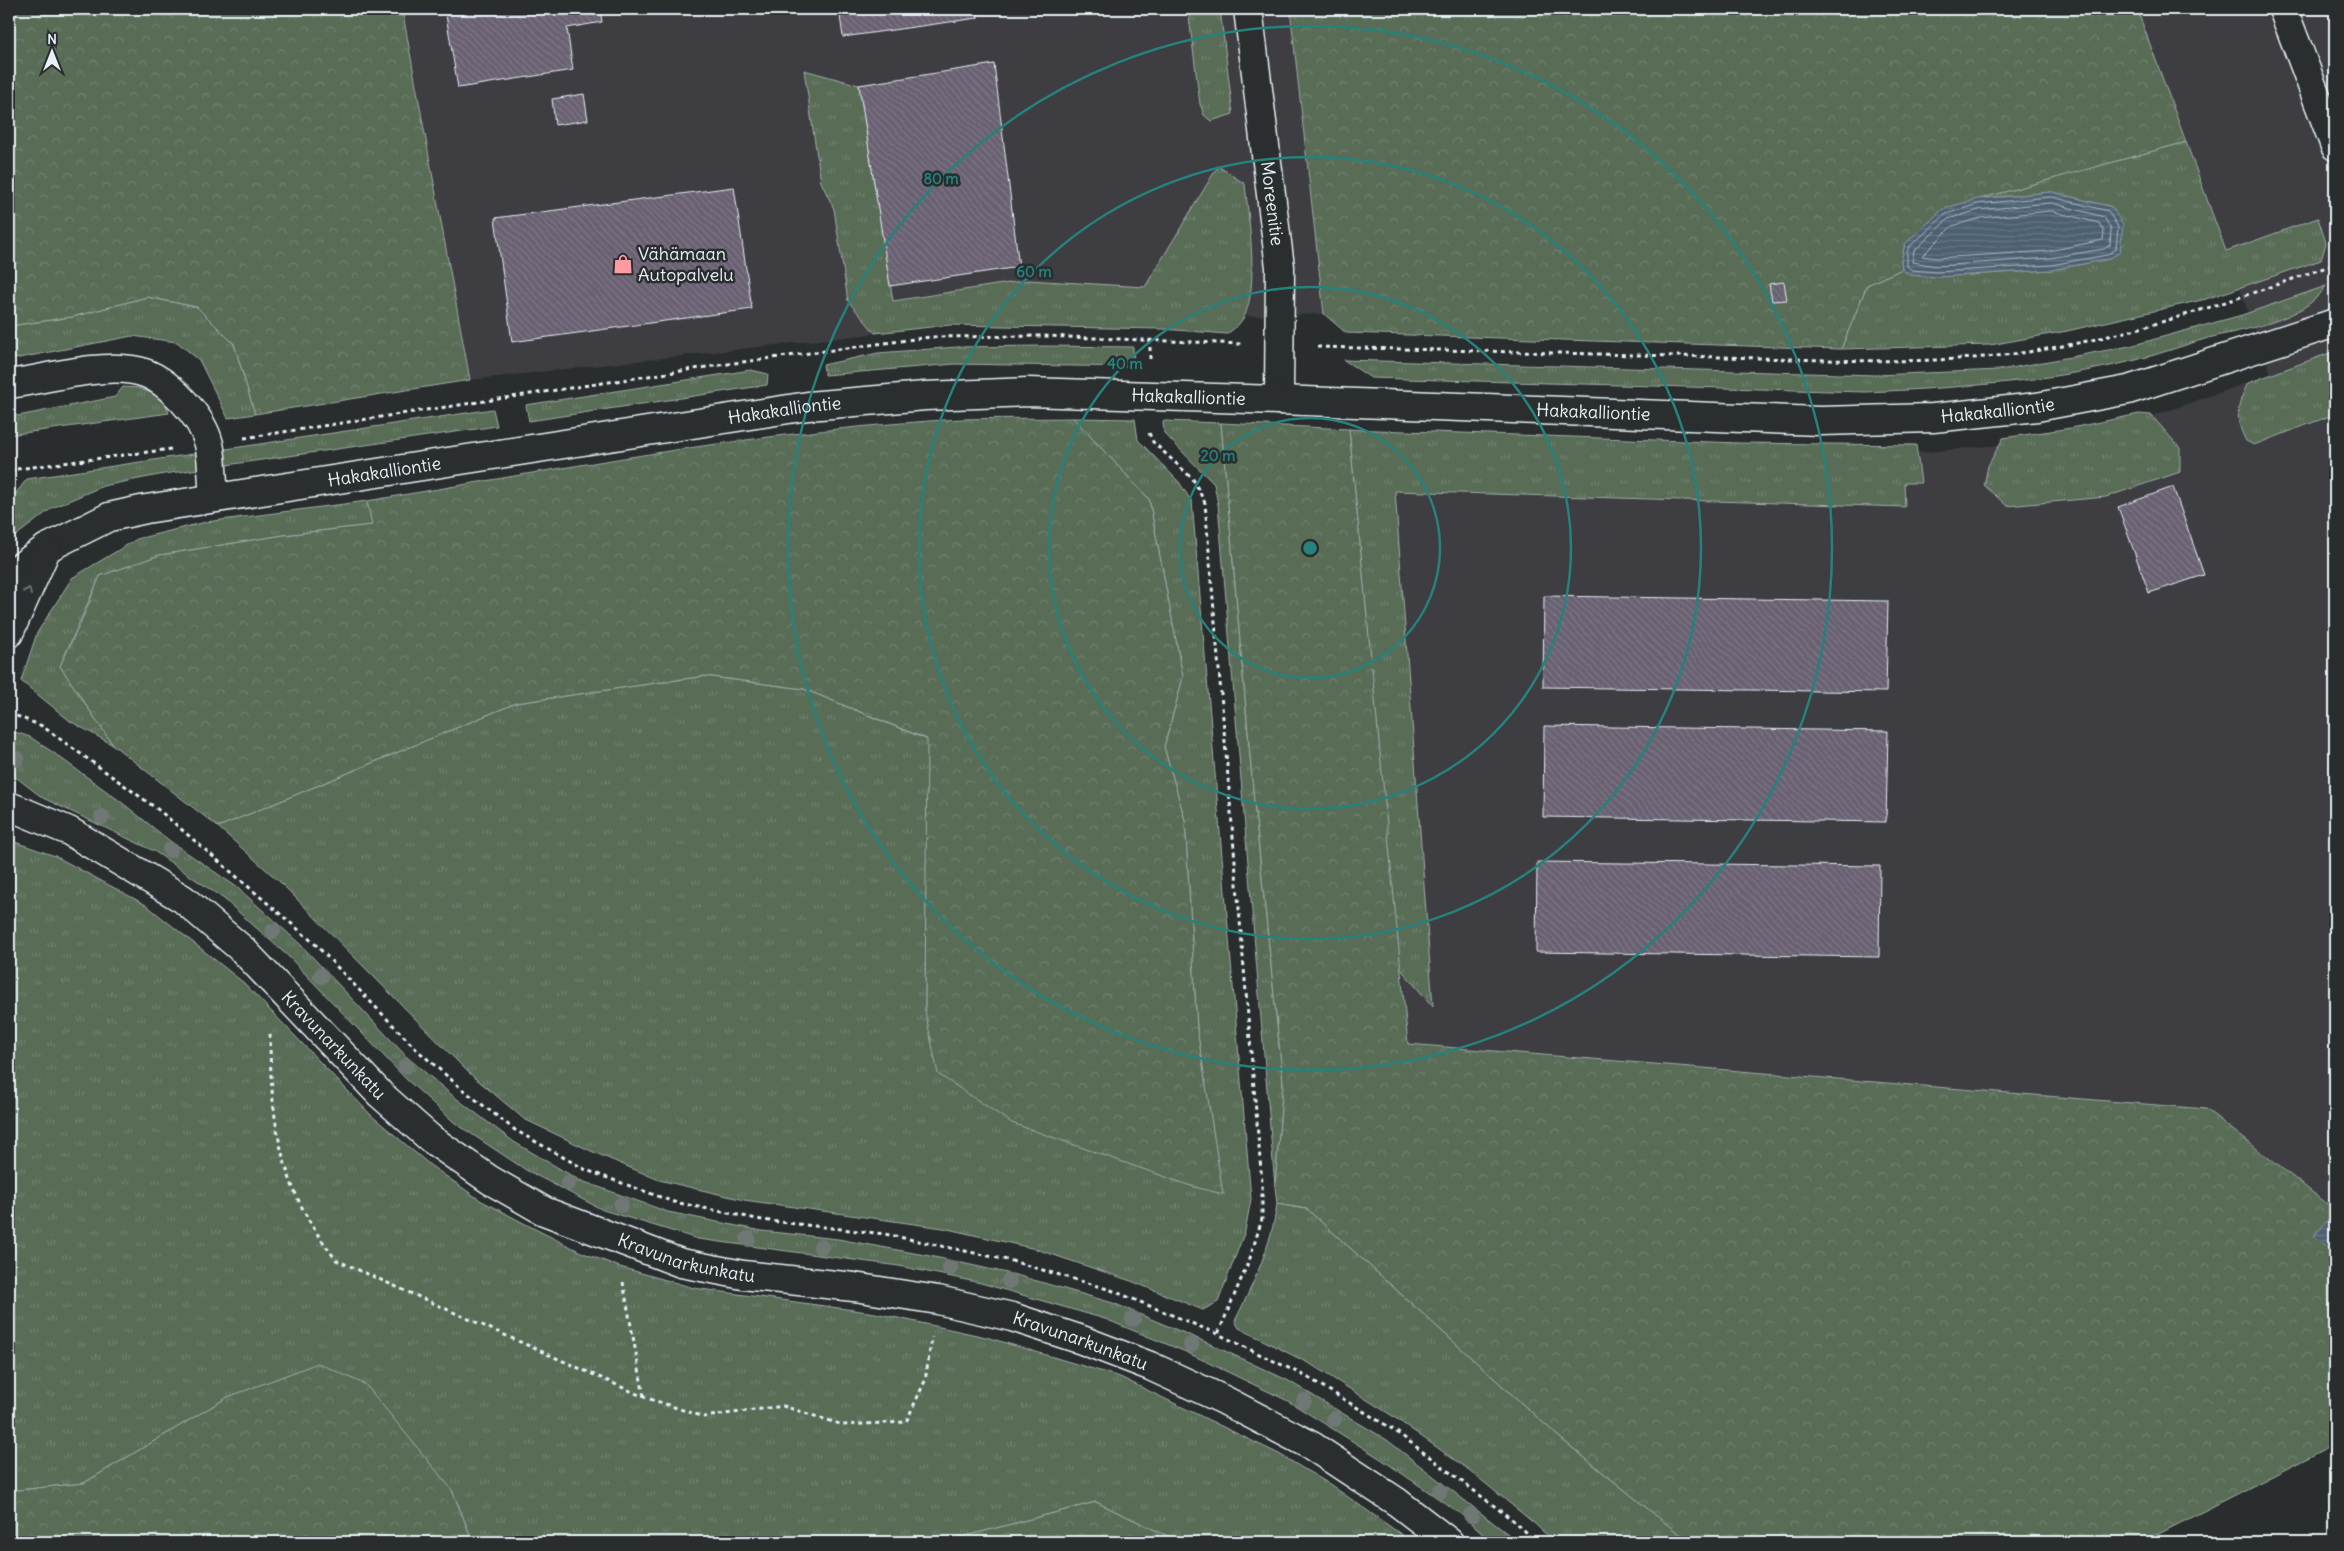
<svg xmlns="http://www.w3.org/2000/svg" width="2344" height="1551" font-family="Delius,sans-serif">
	<defs>
		<pattern id="grass-tufts" width="24" height="20" patternUnits="userSpaceOnUse" patternTransform="scale(1.25)"><rect width="24" height="20" fill="#586c57"/><path d="M3 7l-1-3M5 7V3M7 7l1-3M15 17l-1-3M17 17v-4M19 17l1-3" fill="none" stroke="#708170"/></pattern>
		<pattern id="forest-crowns" width="20" height="18" patternUnits="userSpaceOnUse" patternTransform="scale(1.25)"><rect width="20" height="18" fill="#586c57"/><path d="M2 6a3 3 0 1 1 6 0M12 15a3 3 0 1 1 6 0" fill="none" stroke="#708170"/></pattern>
		<pattern id="water-rules" width="6" height="5" patternUnits="userSpaceOnUse" patternTransform="scale(1.25)"><rect width="6" height="5" fill="#4e6070"/><path d="M0 2.5h6" fill="none" stroke="#687785"/></pattern>
		<pattern id="building-back-hatch" width="6" height="6" patternUnits="userSpaceOnUse" patternTransform="scale(1.25)"><rect width="6" height="6" fill="#696171"/><path d="M-1 5l2 2M0 0l6 6M5-1l2 2" fill="none" stroke="#7e7886"/></pattern>
	</defs>
	<rect width="100%" height="100%" fill="#2a2d2e"/>
	<filter id="ink" filterUnits="userSpaceOnUse"><feTurbulence type="fractalNoise" baseFrequency=".02" numOctaves="2"/><feDisplacementMap in="SourceGraphic" scale="10" xChannelSelector="R" yChannelSelector="G"/><feConvolveMatrix kernelMatrix="1 2 1 2 8 2 1 2 1" color-interpolation-filters="sRGB"/></filter>
	<g filter="url(#ink)">
		<g fill="#3d3d42">
			<polygon points="402,9 1290,9 1324,314 950,325 470,380"/>
			<polygon points="2137,9 2335,9 2335,1241 2206,1109 1408,1044 1349,429 1915,453 2097,436 2271,374"/>
		</g>
		<g fill="url(#grass-tufts)" stroke="#a0aea8">
			<polygon points="1188,9 1220,9 1233,114 1211,121 1204,115 1200,104"/>
			<path d="M804,70L859,85L893,301L1028,280L1145,287L1218,166L1245,184C1248,217 1262,299 1239,324C1235,328 1231,331 1227,334L1163,329L950,325L875,333L848,301L834,209L821,182Z"/>
			<polygon points="2186,142 2226,251 2318,218 2326,243 2321,260 2206,299 2067,331 1990,345 1841,349 1867,285 1902,269 1910,275 1936,277 2051,270 2109,259 2120,252 2112,207 2052,192 1977,199"/>
			<path d="M2326,286C2304,321 2246,329 2208,338C2184,345 2160,354 2136,360C2048,382 1956,388 1865,392L1371,378L1344,360L1876,375L2000,370L2130,346L2242,315Z"/>
			<polygon points="147,297 197,307 234,344 255,414 228,418 199,360 177,342 132,336 9,360 9,326 72,317"/>
			<polygon points="1044,346 1133,347 1134,367 955,364 825,375 823,365 878,353 957,347"/>
			<path d="M2335,351V414L2254,445L2246,441C2234,418 2237,405 2248,383Z"/>
			<polygon points="751,370 768,374 767,385 529,421 526,405"/>
			<polygon points="123,387 138,388 162,397 169,413 9,435 9,412 18,416 115,397"/>
			<polygon points="493,409 497,426 164,474 103,486 52,508 9,541 9,502 27,479"/>
			<polygon points="2139,414 2151,415 2180,448 2180,472 2106,497 2007,506 1984,485 1988,466 2003,438 2071,428"/>
			<polygon points="1073,418 1135,419 1138,440 1179,482 1192,502 1251,1199 1245,1231 1218,1302 1203,1310 1131,1281 1036,1249 943,1228 744,1200 659,1180 591,1151 524,1119 468,1072 280,882 218,827 516,703 705,676 804,689 928,740 925,1010 1222,1193 1197,1029 1185,820 1164,747 1183,677 1149,499"/>
			<polygon points="1163,421 1221,423 1254,801 1283,1082 1275,1186 1218,504 1214,484 1164,433"/>
			<polygon points="1349,429 1739,443 1916,445 1921,483 1904,483 1905,507 1395,491 1433,1007 1400,968"/>
			<polygon points="367,501 373,525 284,535 160,555 100,576 60,666 113,745 70,721 21,681 37,633 72,578 137,539 206,522"/>
			<polygon points="9,730 30,737 51,751 120,801 170,841 238,888 301,945 407,1057 453,1096 514,1142 579,1180 668,1212 762,1231 838,1239 930,1256 1016,1275 1113,1303 1208,1343 1287,1380 1387,1440 1518,1542 1491,1542 1462,1515 1381,1459 1288,1401 1186,1352 1105,1319 981,1283 899,1266 698,1239 603,1210 526,1170 455,1123 406,1079 290,958 224,899 154,851 43,798 9,772"/>
			<polygon points="9,840 55,856 146,905 244,983 372,1116 430,1165 480,1200 533,1228 581,1252 620,1267 694,1288 875,1313 986,1337 1120,1377 1279,1454 1331,1485 1412,1542 1180,1542 1096,1502 943,1542 473,1542 452,1490 228,1397 84,1483 9,1491"/>
			<path d="M1277,1204L1307,1209L1559,1437L1689,1542H1554L1535,1524L1469,1470L1391,1415L1312,1365L1239,1328L1235,1321C1254,1282 1271,1247 1277,1204Z"/>
		</g>
		<g fill="url(#forest-crowns)" stroke="#a0aea8">
			<polygon points="9,9 402,9 470,380 255,414 234,344 197,307 147,297 72,317 9,326"/>
			<polygon points="1290,9 2137,9 2186,142 1943,209 1905,244 1901,261 1902,269 1867,285 1841,349 1346,333 1324,314"/>
			<path d="M1073,418L1149,499L1183,677L1164,747L1185,820L1197,1029L1223,1194L1194,1187L1012,1123L938,1074L925,1011L927,739L804,689L705,676L516,703L218,827L113,745L60,666L80,624L100,576L160,555L284,535L372,525L367,501C554,470 741,434 929,421C977,417 1025,419 1073,418Z"/>
			<polygon points="1221,423 1349,429 1408,1044 2206,1109 2335,1210 2335,1444 2143,1542 1689,1542 1559,1437 1307,1209 1277,1204 1275,1186 1283,1082 1254,801"/>
			<polygon points="318,1363 366,1385 452,1490 473,1542 9,1542 9,1491 84,1483 228,1397"/>
			<polygon points="1096,1502 1180,1542 943,1542 958,1538"/>
		</g>
		<g fill="url(#water-rules)" stroke="#8c9aa6">
			<polygon points="2052,192 2112,207 2123,225 2120,252 2109,259 2051,270 1936,277 1910,275 1902,269 1901,261 1905,244 1943,209 1977,199"/>
			<polygon points="2335,1212 2335,1251 2334,1252 2314,1236"/>
		</g>
		<g fill="none" stroke-linecap="round" stroke-linejoin="round">
			<g stroke="#aab7c2" stroke-width="1">
				<polygon points="2052,197 2108,211 2118,227 2116,249 2107,255 2051,265 1937,272 1912,270 1907,266 1907,252 1909,247 1946,214 1978,204"/>
				<polygon points="2052,203 2104,217 2111,229 2110,245 2104,249 2050,258 1937,266 1912,262 1914,251 1948,219 1979,210"/>
				<polygon points="2051,211 2099,223 2104,231 2103,240 2049,251 1936,258 1922,256 1952,226 1981,218"/>
			</g>
		</g>
		<g fill="url(#building-back-hatch)" stroke="#e8f1f8">
			<polygon points="445,9 600,9 602,22 567,28 573,70 458,88"/>
			<polygon points="839,9 977,9 978,18 843,37"/>
			<polygon points="994,64 1019,267 890,286 859,85"/>
			<polygon points="584,94 588,120 555,125 552,99"/>
			<polygon points="734,187 752,309 512,342 495,218"/>
			<polygon points="1784,282 1787,300 1772,301 1769,284"/>
			<polygon points="2173,487 2204,575 2149,593 2118,507"/>
			<polygon points="1544,596 1888,601 1886,692 1543,687"/>
			<polygon points="1544,726 1888,731 1886,822 1543,817"/>
			<polygon points="1537,862 1880,866 1879,957 1536,952"/>
		</g>
		<g fill="none" stroke-linecap="round" stroke-linejoin="round">
			<defs>
				<g id="minor">
					<path id="s1" d="M1248,9L1280,267L1279,400"/>
					<polyline points="2283,9 2335,146"/>
					<path d="M9,384C45,379 98,364 133,370C154,373 170,387 184,402C195,414 205,428 209,444C213,461 212,480 214,497"/>
					<path id="s2" d="M9,575L47,548L109,517L146,509L808,406L925,396L1028,392L1279,400L1820,421L1933,418L2037,407L2128,390L2335,323"/>
					<polyline points="9,633 47,548"/>
					<path id="s3" d="M9,806L69,831L183,899L243,950L380,1094L431,1139L490,1180L544,1211L681,1263L743,1275L854,1287L938,1300L1012,1317L1082,1340L1150,1366L1224,1400L1312,1446L1397,1502L1449,1542"/>
				</g>
			</defs>
			<use href="#minor" stroke="#e8f1f8" stroke-width="31"/>
			<g stroke="#e8f1f8" stroke-width="3" stroke-dasharray="4 4" stroke-linecap="butt">
				<path d="M1317,347C1451,350 1586,354 1721,357C1812,359 1905,365 1996,356C2112,344 2225,303 2335,264"/>
				<polyline points="1150,359 1150,340"/>
				<polyline points="1149,433 1153,442 1193,479 1205,503 1262,1183 1262,1219 1250,1258 1218,1334"/>
				<polyline points="244,438 720,365 930,337 1044,336 1243,344"/>
				<polyline points="9,470 171,449"/>
				<polyline points="9,477 14,469"/>
				<polyline points="9,713 42,726 160,811 314,943 416,1049 462,1089 515,1130 586,1170 674,1202 762,1220 885,1234 1012,1261 1111,1290 1218,1334 1307,1377 1394,1430 1514,1521 1535,1542"/>
				<path d="M270,1034C270,1099 276,1165 310,1222C317,1235 327,1247 336,1260L644,1397L704,1417L783,1406L843,1425L906,1422L925,1381L932,1337"/>
				<polyline points="623,1282 644,1397"/>
			</g>
			<use href="#minor" stroke="#2a2d2e" stroke-width="28"/>
		</g>
		<g fill="#6f7876">
			<circle cx="17" cy="759" r="8"/>
			<circle cx="102" cy="817" r="8"/>
			<circle cx="170" cy="850" r="8"/>
			<circle cx="273" cy="931" r="8"/>
			<circle cx="321" cy="976" r="8"/>
			<circle cx="406" cy="1066" r="8"/>
			<circle cx="568" cy="1183" r="8"/>
			<circle cx="621" cy="1205" r="8"/>
			<circle cx="748" cy="1239" r="8"/>
			<circle cx="821" cy="1247" r="8"/>
			<circle cx="950" cy="1268" r="8"/>
			<circle cx="1009" cy="1281" r="8"/>
			<circle cx="1133" cy="1319" r="8"/>
			<circle cx="1191" cy="1345" r="8"/>
			<circle cx="1304" cy="1401" r="8"/>
			<circle cx="1334" cy="1419" r="8"/>
			<circle cx="1440" cy="1491" r="8"/>
			<circle cx="1471" cy="1515" r="8"/>
		</g>
		<defs><path id="oneway-chevron" d="M-2-3.5L2.5 0L-2 3.5" fill="none" stroke-width="1.6" stroke-linecap="round" stroke-linejoin="round" transform="scale(1.25)"/></defs>
		<use stroke="#6c7275" href="#oneway-chevron" transform="translate(28 591) rotate(-66)"/>
	</g>
	<g fill="none" stroke="#25827c" stroke-width="2.5">
		<circle cx="1310" cy="548" r="130"/>
		<circle cx="1310" cy="548" r="261"/>
		<circle cx="1310" cy="548" r="391"/>
		<circle cx="1310" cy="548" r="522"/>
	</g>
	<defs>
		<symbol id="shop-bare" viewBox="-9 -9 18 18"><path d="M-5-2.5h2.3a2.7 3.5 0 0 1 5.4 0H5L5.5 6h-11ZM-1.5-2.5h3a1.5 2.3 0 0 0-3 0Z" fill="#ff9aa2" stroke="#2a2d2e" stroke-width="2.5" paint-order="stroke"/></symbol>
	</defs>
	<g fill-rule="evenodd">
		<use href="#shop-bare" x="609" y="250" width="28" height="28"/>
	</g>
	<g text-anchor="middle" stroke-width="5" stroke-linejoin="round" paint-order="stroke">
		<g font-size="18" fill="#e8f1f8" stroke="#2a2d2e">
			<text dy="6" stroke="none"><textPath href="#s1" startOffset="196">Moreenitie</textPath></text>
			<text dy="6" stroke="none"><textPath href="#s2" startOffset="1205">Hakakalliontie</textPath></text>
			<text dy="6" stroke="none"><textPath href="#s2" startOffset="2015">Hakakalliontie</textPath></text>
			<text dy="6" stroke="none"><textPath href="#s2" startOffset="800">Hakakalliontie</textPath></text>
			<text dy="6" stroke="none"><textPath href="#s2" startOffset="1610">Hakakalliontie</textPath></text>
			<text dy="6" stroke="none"><textPath href="#s2" startOffset="395">Hakakalliontie</textPath></text>
			<text dy="6" stroke="none"><textPath href="#s3" startOffset="408">Kravunarkunkatu</textPath></text>
			<text dy="6" stroke="none"><textPath href="#s3" startOffset="828">Kravunarkunkatu</textPath></text>
			<text dy="6" stroke="none"><textPath href="#s3" startOffset="1232">Kravunarkunkatu</textPath></text>
		</g>
		<g font-size="18" fill="#e8f1f8" stroke="#2a2d2e" text-anchor="start">
			<text x="638" y="260">Vähämaan<tspan x="638" dy="21">Autopalvelu</tspan></text>
		</g>
	</g>
	<circle cx="1310" cy="548" r="8" fill="#25827c" stroke="#2a2d2e" stroke-width="2.5"/>
	<g font-size="15" text-anchor="middle" font-weight="bold" fill="#25827c" stroke="#2a2d2e" stroke-width="5" stroke-linejoin="round" paint-order="stroke">
		<text x="941" y="184">80 m</text>
		<text x="1034" y="277">60 m</text>
		<text x="1125" y="369">40 m</text>
		<text x="1218" y="461">20 m</text>
	</g>
	<rect width="2344" height="1551" fill="none" stroke="#2a2d2e" stroke-width="30"/>
	<rect x="15" y="15" width="2314" height="1521" fill="none" stroke="#e8f1f8" stroke-width="2" filter="url(#ink)"/>
	<g transform="translate(52 52)" stroke="#2a2d2e" stroke-width="4" paint-order="stroke">
	<path d="M0-4L9 19L0 12L-9 19Z" fill="#e8f1f8"/>
	<text y="-8" font-size="14" font-weight="bold" text-anchor="middle" fill="#e8f1f8">N</text>
	</g>
</svg>
